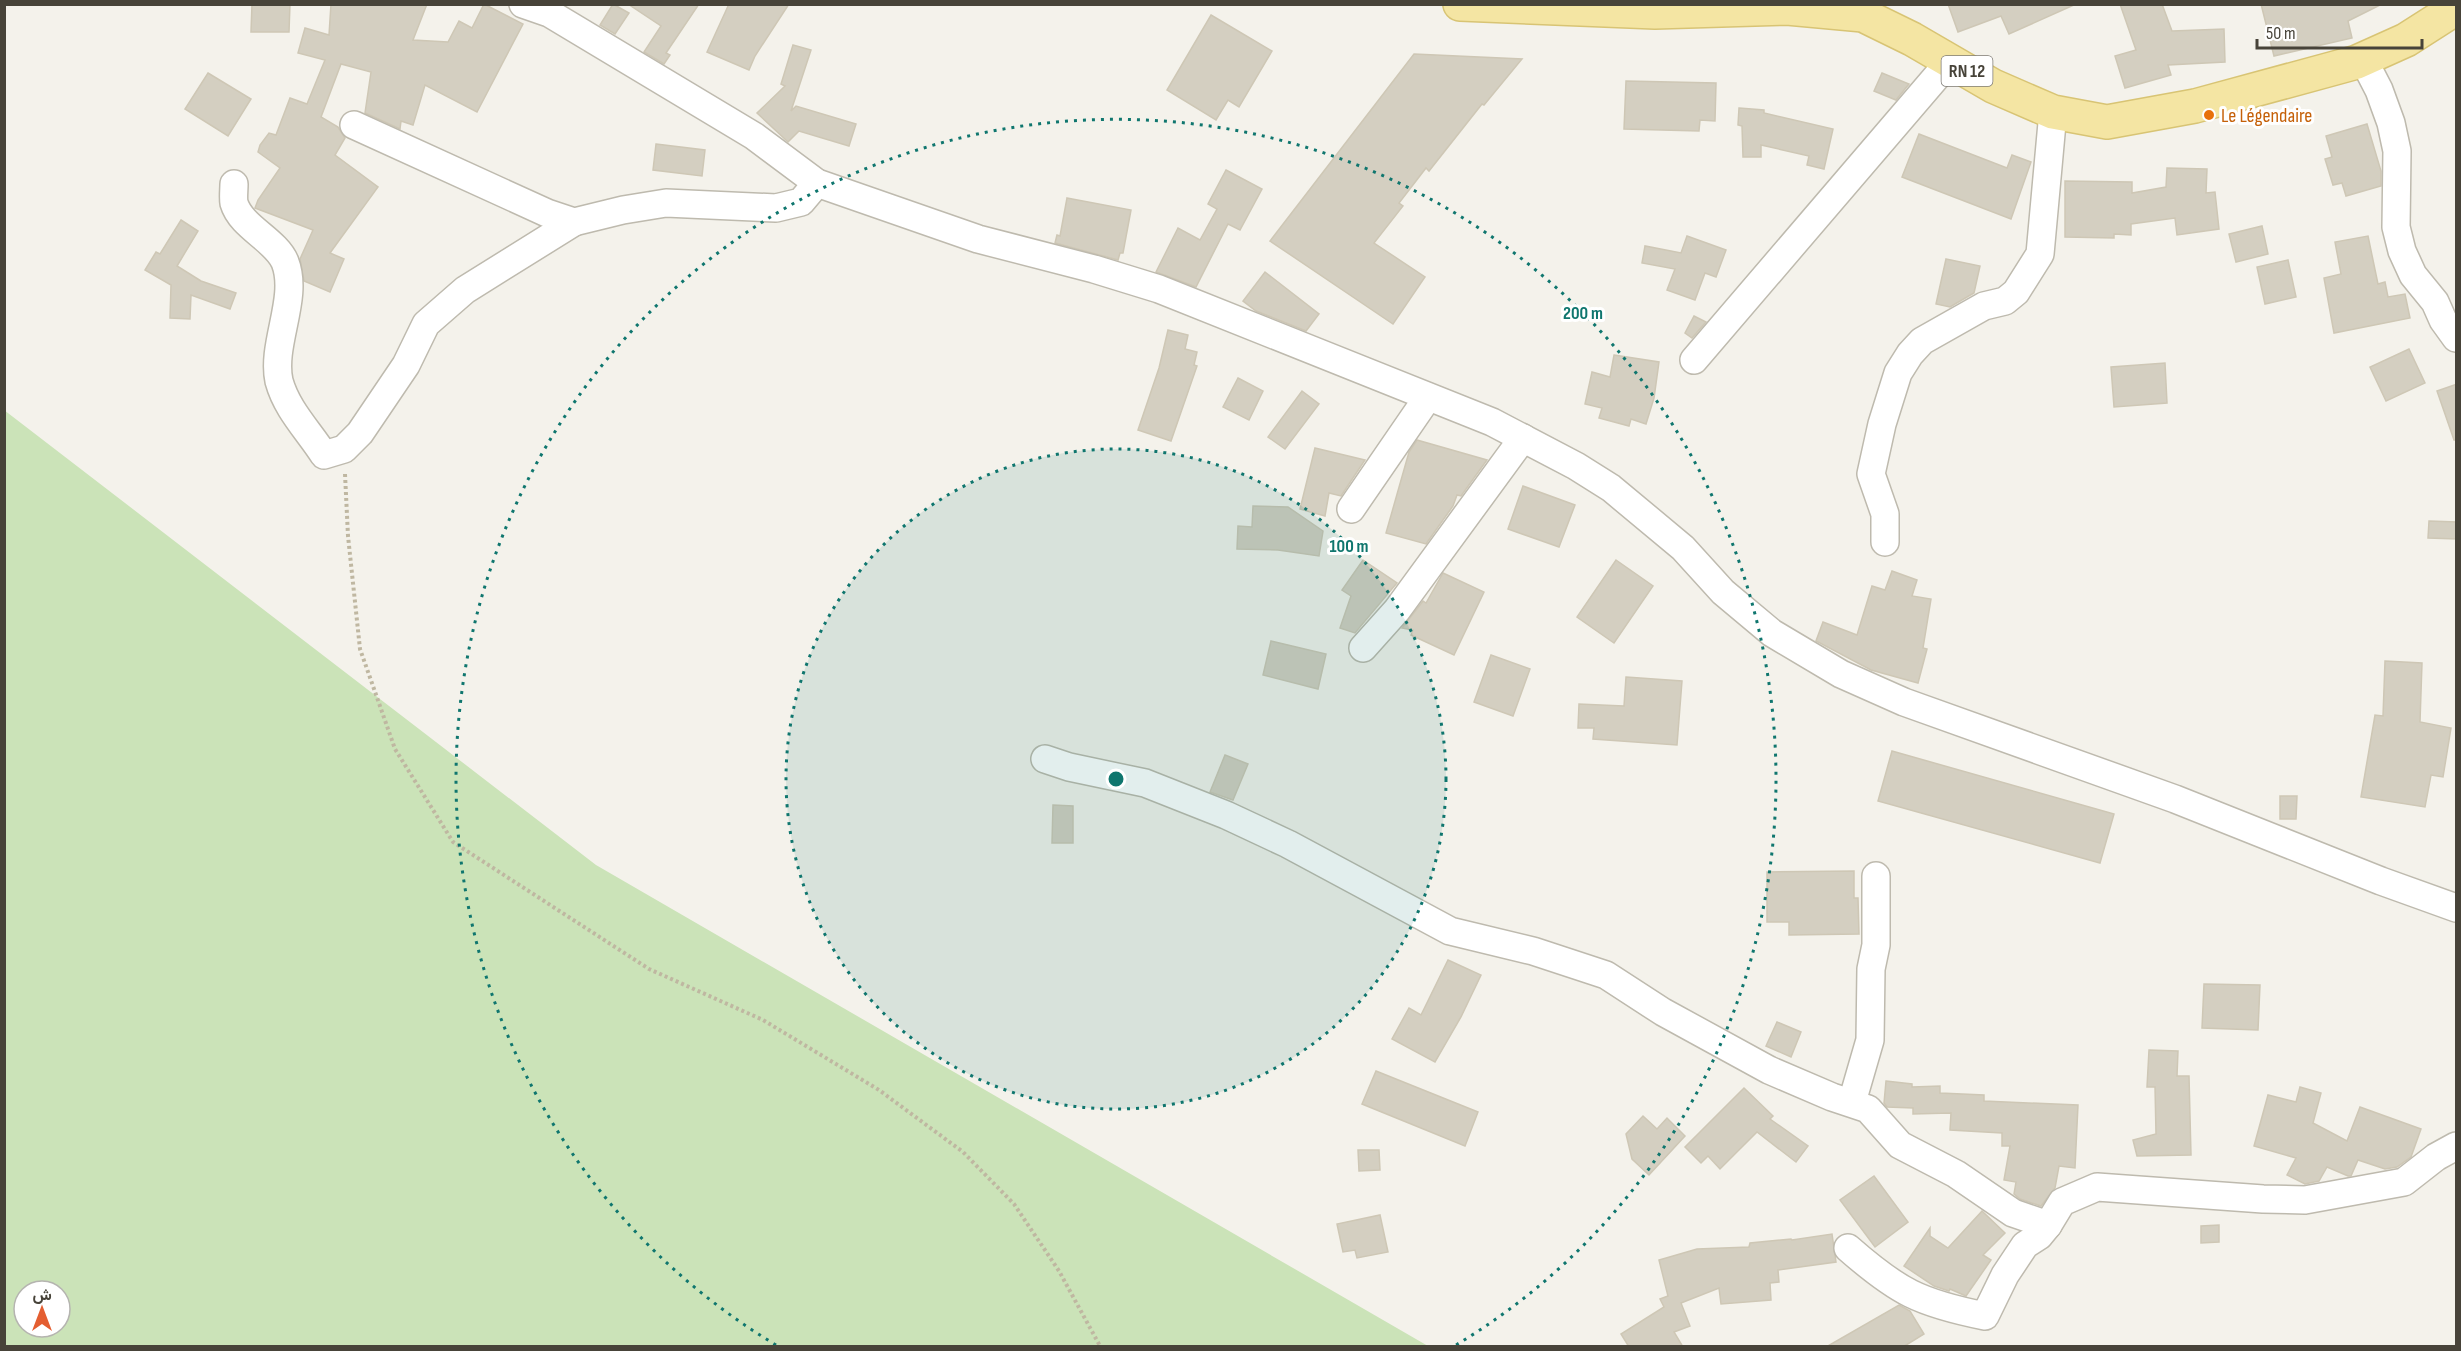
<svg xmlns="http://www.w3.org/2000/svg" width="2461" height="1351" font-family="'Sofia Sans Condensed',Vazirmatn,sans-serif">
	<rect width="100%" height="100%" fill="#f4f2eb"/>
	<path fill="#cbe3b8" fill-rule="evenodd" d="M4,410L596,865L1428,1346H5ZM24,1291H60V1327H24Z"/>
	<g fill="#d4cfc1" stroke="#cec7b5" stroke-width="1.5">
		<polygon points="252,4 290,4 289,32 251,32"/>
		<polygon points="331,4 427,4 413,40 448,42 459,21 472,28 484,4 523,24 477,112 425,85 413,125 401,121 400,129 365,113 371,72 341,64 321,117 338,127 345,138 335,155 378,187 330,253 344,259 330,292 304,281 300,259 313,230 255,208 258,200 280,168 258,152 260,145 269,133 276,135 290,98 307,104 325,60 298,53 305,28 329,35"/>
		<polygon points="613,4 629,13 615,34 600,25"/>
		<polygon points="628,4 699,4 666,53 670,55 664,64 644,52 661,26"/>
		<polygon points="729,4 789,4 755,56 749,70 707,52"/>
		<polygon points="1948,4 2076,4 2009,34 2001,16 1958,32"/>
		<polygon points="2120,4 2162,4 2172,31 2224,29 2225,62 2168,65 2171,75 2125,88 2115,56 2136,50"/>
		<polygon points="2261,4 2382,4 2348,21 2352,38 2274,56"/>
		<polygon points="1211,15 1272,51 1239,107 1228,100 1216,120 1167,90"/>
		<polygon points="793,45 811,50 791,111 796,106 856,124 849,146 799,131 788,142 757,113 785,86 781,84"/>
		<polygon points="1414,54 1522,59 1484,105 1482,104 1429,171 1426,168 1399,203 1403,206 1374,243 1425,277 1393,324 1270,241"/>
		<polygon points="208,73 251,99 228,136 185,109"/>
		<polygon points="1882,73 1909,84 1896,100 1874,91"/>
		<polygon points="1626,81 1716,83 1715,121 1700,120 1699,131 1624,129"/>
		<polygon points="1739,108 1764,110 1764,113 1833,129 1824,169 1807,165 1809,156 1761,145 1761,157 1743,157 1742,126 1738,125"/>
		<polygon points="2367,124 2381,171 2381,186 2346,196 2342,183 2333,185 2325,159 2332,157 2326,136"/>
		<polygon points="1919,134 2007,168 2012,155 2031,162 2011,219 1902,177"/>
		<polygon points="656,144 705,150 702,176 653,170"/>
		<polygon points="2167,168 2207,169 2206,193 2215,192 2219,229 2177,235 2175,218 2131,224 2131,235 2114,234 2114,238 2065,237 2065,181 2132,182 2132,193 2166,187"/>
		<polygon points="1226,170 1262,189 1240,230 1228,224 1196,287 1156,272 1178,228 1200,240 1217,209 1208,204"/>
		<polygon points="1067,198 1131,210 1123,253 1120,253 1118,260 1055,243 1057,235 1060,236"/>
		<polygon points="181,220 198,231 177,266 201,281 236,293 230,309 191,295 190,319 170,318 171,285 145,270 156,252 160,254"/>
		<polygon points="2262,226 2268,254 2236,262 2229,234"/>
		<polygon points="1687,236 1726,250 1716,277 1705,273 1695,300 1667,290 1675,269 1642,263 1645,246 1681,253"/>
		<polygon points="2368,236 2378,284 2385,282 2388,297 2405,294 2410,318 2334,333 2324,278 2341,274 2335,242"/>
		<polygon points="1946,259 1980,266 1974,293 1950,307 1936,304"/>
		<polygon points="2288,260 2296,297 2265,304 2257,267"/>
		<polygon points="1265,272 1319,314 1306,331 1256,311 1243,301"/>
		<polygon points="1694,316 1706,322 1692,338 1685,333"/>
		<polygon points="1168,330 1188,335 1185,349 1197,352 1194,365 1197,366 1171,441 1138,430 1159,368"/>
		<polygon points="2409,349 2425,383 2386,401 2370,367"/>
		<polygon points="1614,355 1659,362 1654,398 1646,424 1631,419 1629,426 1599,418 1602,408 1585,404 1592,372 1610,377"/>
		<polygon points="2165,363 2167,403 2114,407 2111,367"/>
		<polygon points="1238,378 1263,391 1249,420 1223,407"/>
		<polygon points="2457,384 2457,440 2454,440 2437,391"/>
		<polygon points="1302,391 1319,404 1285,449 1268,437"/>
		<polygon points="1417,440 1487,460 1461,496 1457,495 1453,506 1426,544 1386,533 1409,452"/>
		<polygon points="1315,448 1365,460 1341,496 1329,493 1325,516 1300,509"/>
		<polygon points="1523,486 1575,505 1559,547 1508,529"/>
		<polygon points="1253,506 1288,507 1323,531 1319,556 1278,550 1237,549 1238,526 1252,527"/>
		<polygon points="2429,521 2457,522 2457,539 2428,538"/>
		<polygon points="1363,560 1397,583 1355,633 1340,628 1351,596 1342,590"/>
		<polygon points="1616,560 1653,586 1614,643 1577,617"/>
		<polygon points="1892,571 1917,580 1912,596 1931,599 1923,648 1927,649 1918,683 1871,670 1816,641 1823,622 1857,635 1872,586 1885,590"/>
		<polygon points="1443,573 1484,592 1454,655 1411,635 1413,630 1402,628 1423,601 1426,603"/>
		<polygon points="1271,641 1326,654 1318,689 1263,675"/>
		<polygon points="1491,655 1530,669 1513,716 1474,702"/>
		<polygon points="2385,661 2422,663 2420,722 2451,728 2443,777 2431,775 2425,807 2361,797 2375,715 2383,716"/>
		<polygon points="1626,677 1682,681 1677,745 1593,739 1594,728 1578,728 1579,704 1624,706"/>
		<polygon points="1892,751 2114,814 2100,863 1878,801"/>
		<polygon points="1225,755 1248,764 1233,800 1210,792"/>
		<polygon points="2280,796 2297,796 2296,819 2280,819"/>
		<polygon points="1053,805 1073,806 1073,843 1052,843"/>
		<polygon points="1854,871 1854,898 1858,898 1859,934 1789,935 1789,922 1767,922 1767,872"/>
		<polygon points="1448,960 1481,975 1461,1017 1435,1062 1392,1039 1409,1008 1421,1015"/>
		<polygon points="2204,984 2260,985 2258,1030 2202,1028"/>
		<polygon points="1777,1022 1801,1032 1791,1057 1766,1046"/>
		<polygon points="2149,1050 2178,1051 2177,1076 2189,1076 2191,1155 2137,1156 2133,1140 2156,1134 2155,1087 2147,1087"/>
		<polygon points="1376,1071 1478,1112 1465,1146 1362,1104"/>
		<polygon points="1886,1081 1912,1084 1912,1087 1940,1086 1940,1093 1984,1095 1984,1101 2078,1105 2075,1168 2059,1166 2055,1188 2041,1206 2020,1199 2014,1194 2016,1182 2004,1180 2010,1146 2002,1146 2002,1133 1950,1130 1951,1113 1913,1114 1913,1108 1887,1107 1884,1103"/>
		<polygon points="2300,1087 2321,1093 2313,1123 2347,1141 2360,1107 2421,1129 2411,1157 2397,1167 2385,1169 2358,1160 2351,1176 2348,1176 2327,1167 2319,1181 2305,1184 2287,1175 2296,1158 2254,1146 2268,1095 2296,1102"/>
		<polygon points="1744,1088 1773,1116 1770,1119 1808,1146 1796,1162 1757,1132 1720,1169 1708,1156 1701,1163 1685,1147"/>
		<polygon points="1643,1116 1657,1129 1667,1118 1685,1136 1649,1175 1632,1159 1626,1134"/>
		<polygon points="1358,1150 1379,1150 1380,1170 1359,1171"/>
		<polygon points="1874,1176 1908,1222 1875,1247 1840,1200"/>
		<polygon points="1982,1211 2005,1233 1983,1255 1991,1260 1966,1296 1950,1289 1949,1291 1934,1286 1904,1266 1930,1228 1930,1236 1948,1248"/>
		<polygon points="1380,1215 1388,1252 1357,1258 1355,1250 1343,1252 1337,1224"/>
		<polygon points="2219,1225 2219,1242 2201,1243 2201,1226"/>
		<polygon points="1832,1234 1836,1262 1778,1270 1779,1282 1770,1283 1771,1300 1721,1304 1719,1288 1681,1303 1690,1326 1674,1332 1683,1347 1629,1347 1621,1334 1664,1307 1660,1299 1668,1296 1659,1260 1697,1249 1749,1247 1750,1243 1791,1239 1792,1240"/>
		<polygon points="1899,1305 1910,1311 1924,1334 1903,1347 1826,1347"/>
	</g>
	<g fill="none" stroke-linecap="round" stroke-linejoin="round">
		<defs>
			<g id="minor">
				<polyline points="523,4 549,13 754,136 817,183 978,239 1094,269 1159,289 1492,422 1576,466 1611,488 1683,548 1723,592 1772,633 1841,674 1904,702 2175,799 2381,881 2456,908"/>
				<polyline points="2363,59 2379,90 2391,123 2397,151 2396,227 2402,251 2413,275 2435,302 2443,320 2456,338"/>
				<polyline points="354,125 547,213 574,222 623,210 666,203 776,208 801,202 817,183"/>
				<path d="M234,184C234,190 233,198 234,203C241,227 276,240 285,262C299,298 271,344 279,381C287,410 308,430 324,455L344,449L360,433L406,365L426,324L465,290L574,222"/>
				<polyline points="1694,360 1950,61"/>
				<polyline points="1351,509 1428,397"/>
				<polyline points="1885,542 1885,514 1871,474 1882,424 1898,373 1910,354 1922,341 1984,306 2005,301 2016,292 2040,254 2053,112"/>
				<polyline points="1363,648 1397,610 1523,438"/>
				<polyline points="1045,759 1069,767 1145,783 1226,815 1288,844 1450,931 1533,951 1606,975 1663,1012 1769,1070 1832,1097 1868,1109 1900,1145 1956,1174 2013,1213 2048,1225"/>
				<polyline points="1852,1102 1870,1040 1871,969 1876,945 1876,876"/>
				<path d="M1848,1248C1898,1292 1920,1303 1985,1316L2005,1275L2025,1245L2039,1236L2048,1225L2062,1202L2097,1187L2263,1199L2305,1200L2404,1182L2436,1157L2456,1146"/>
			</g>
			<polyline id="major" points="1460,4 1655,12 1787,8 1863,15 1912,39 1993,86 2053,112 2107,122 2195,106 2357,62 2406,40 2456,8"/>
		</defs>
		<use href="#minor" stroke="#bebaae" stroke-width="30"/>
		<use href="#major" stroke="#d8c474" stroke-width="36"/>
		<polyline stroke="#bfb7a1" stroke-width="4" stroke-dasharray="3 3" stroke-linecap="butt" points="345,474 348,536 360,649 395,749 453,842 649,969 763,1020 879,1090 963,1152 1014,1204 1059,1271 1100,1346"/>
		<use href="#minor" stroke="#fff" stroke-width="27"/>
		<use href="#major" stroke="#f4e5a3" stroke-width="33"/>
	</g>
	<circle cx="1116" cy="779" r="330" fill="#0f766e" fill-opacity=".12"/>
	<g fill="none" stroke="#0f766e" stroke-width="3" stroke-dasharray="3 6">
		<circle cx="1116" cy="779" r="330"/>
		<path d="M776 1345A660 660 0 1 1 1456 1345"/>
	</g>
	<circle fill="#e8710a" stroke="#fff" stroke-width="2" cx="2209" cy="115" r="6"/>
	<g text-anchor="middle" stroke-width="6" stroke-linejoin="round" paint-order="stroke">
		<rect fill="#fff" stroke="#7e7b74" stroke-width="1.5" x="1941.5" y="56" width="51" height="30" rx="4.5"/>
		<g font-size="18" font-weight="bold" fill="#474339">
			<text x="1967" y="77">RN 12</text>
		</g>
		<g font-size="20" fill="#c56008" stroke="#fff" text-anchor="start">
			<text x="2221" y="122">Le Légendaire</text>
		</g>
	</g>
	<circle cx="1116" cy="779" r="9" fill="#0f766e" stroke="#fff" stroke-width="3"/>
	<g font-size="18" text-anchor="middle" font-weight="bold" fill="#0f766e" stroke="#fff" stroke-width="6" stroke-linejoin="round" paint-order="stroke">
		<text x="1583" y="319">200 m</text>
		<text x="1349" y="552">100 m</text>
	</g>
	<rect width="2461" height="1351" fill="none" stroke="#474339" stroke-width="12"/>
	<g transform="translate(42 1309)"><circle r="28" fill="#ffffff" stroke="#b5b4b0" stroke-width="1.5"/>
	<path d="M0-4.5L10 22L0 15L-10 22Z" fill="#e45e31"/>
	<text y="-9" font-size="16" font-weight="bold" text-anchor="middle" fill="#474339">ش</text>
	</g>
	<path d="M2257 39v9h165v-9" fill="none" stroke="#474339" stroke-width="3"/>
	<text x="2266" y="39" font-size="18" fill="#474339" stroke="#ffffff" stroke-width="4.5" paint-order="stroke">50 m</text>
</svg>
